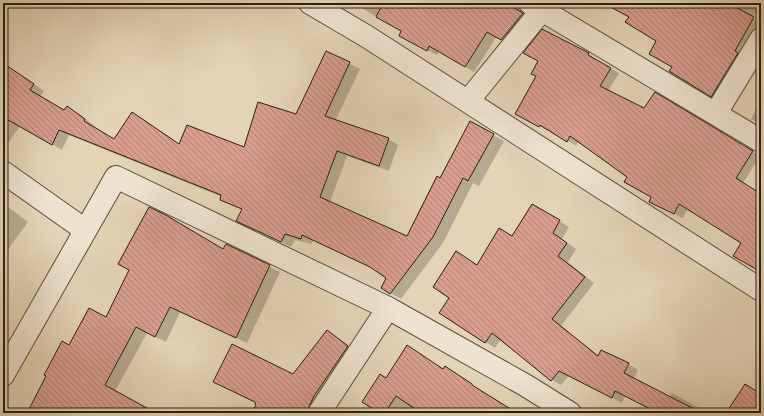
<svg xmlns="http://www.w3.org/2000/svg" width="764" height="416" font-family="'Libre Caslon Text',serif">
	<defs>
		<pattern id="building-back-hatch" width="6" height="6" patternUnits="userSpaceOnUse"><rect width="6" height="6" fill="#d89d8f"/><path d="M-1 5l2 2M0 0l6 6M5-1l2 2" fill="none" stroke="#af7f73"/></pattern>
	</defs>
	<rect width="100%" height="100%" fill="#e3d4b6"/>
	<filter id="stains"><feTurbulence type="fractalNoise" baseFrequency=".005" numOctaves="4"/><feColorMatrix values="0 0 0 0 .2 0 0 0 0 .09 0 0 0 0 .02 0 0 0 .5 -.17"/></filter>
	<radialGradient id="worn" r=".72"><stop offset=".6" stop-color="#630" stop-opacity="0"/><stop offset="1" stop-color="#630" stop-opacity=".3"/></radialGradient>
	<g fill="#0003">
		<polygon points="353,3 528,3 528,15 511,45 497,36 474,72 439,51 437,55 409,41 402,31"/>
		<polygon points="605,3 761,3 752,18 761,23 761,25 721,101 670,71 673,66 658,40 630,17"/>
		<polygon points="327,52 360,69 335,121 388,139 398,145 389,171 347,156 330,202 407,238 471,123 504,141 479,186 473,183 443,243 401,299 382,288 387,278 376,270 313,240 312,244 295,240 291,247 248,227 238,221 243,210 221,200 222,197 69,135 62,150 20,126 9,142 3,139 3,78 20,74 44,91 40,97 64,111 77,113 95,126 93,128 114,140 133,113 180,145 245,148 296,115"/>
		<polygon points="588,54 596,59 595,60 619,73 608,91 645,109 655,93 760,156 743,183 761,195 761,271 743,242 688,208 683,218 658,206 652,197 629,177 579,141 576,146 549,129 548,131 525,118"/>
		<polygon points="761,98 761,125 751,119"/>
		<polygon points="3,203 28,222 3,256"/>
		<polygon points="542,210 569,227 562,239 576,249 568,262 594,283 561,326 599,356 628,364 638,370 622,403 569,376 561,385 552,380 501,339 495,348 440,313 477,266"/>
		<polygon points="226,245 280,272 247,343 180,312 166,342 147,333 115,391 154,413 80,413 69,346 106,319 224,250"/>
		<polygon points="3,310 8,313 3,320"/>
		<polygon points="327,331 337,337 358,353 319,413 253,413 258,405 256,403 215,382 294,375"/>
		<polygon points="443,370 455,373 512,413 381,413 386,379"/>
		<polygon points="672,393 708,413 660,413"/>
	</g>
	<g fill="url(#building-back-hatch)" stroke="#291e11">
		<polygon points="383,3 506,3 523,13 501,40 487,32 465,67 429,46 427,51 399,36 401,31 376,17"/>
		<polygon points="603,3 728,3 754,17 735,51 738,53 711,97 669,71 672,67 649,54 656,41 625,22 629,17"/>
		<polygon points="542,29 589,53 588,55 611,68 600,86 644,108 655,92 753,151 736,178 761,194 761,272 733,256 741,243 679,204 674,214 649,202 651,197 624,182 627,177 570,136 567,142 540,125 539,127 515,114 536,76 531,74 538,61 523,53"/>
		<polygon points="326,51 350,62 325,116 389,138 379,166 337,151 320,197 407,236 437,176 440,178 470,121 494,134 468,181 463,178 433,237 390,294 381,288 386,278 370,267 302,235 301,239 285,234 281,242 236,221 242,209 220,200 221,195 59,130 52,145 3,117 3,63 34,84 30,90 64,110 67,106 85,119 84,121 114,139 132,112 179,144 187,125 244,147 258,102 296,114"/>
		<polygon points="532,204 560,220 553,233 567,243 558,256 585,277 552,319 598,356 601,350 629,363 624,373 702,413 658,413 615,391 612,398 559,371 551,381 492,333 485,343 439,313 449,298 433,287 456,251 477,265 499,228 512,236"/>
		<polygon points="149,207 164,214 223,249 226,244 270,265 236,338 170,307 155,337 136,327 105,385 156,413 27,413 46,376 44,375 62,341 69,345 89,308 106,317 129,270 118,264"/>
		<polygon points="327,330 348,346 314,396 306,413 251,413 256,405 255,404 255,402 213,382 232,344 293,374"/>
		<polygon points="407,345 443,369 445,366 472,384 472,385 517,413 421,413 396,396 385,413 379,413 362,402 380,374 386,378"/>
		<polygon points="745,384 761,394 761,413 726,413"/>
	</g>
	<g fill="none" stroke-linecap="round" stroke-linejoin="round">
		<defs>
			<g id="street">
				<polyline points="310,3 366,36 761,290"/>
				<polyline points="530,3 761,141"/>
				<polyline points="468,101 542,10 547,3"/>
				<polyline points="716,113 761,39"/>
				<polyline points="3,172 85,230"/>
				<polyline points="388,308 525,385 570,413"/>
				<polyline points="3,375 116,177 388,308 319,413"/>
			</g>
		</defs>
		<use href="#street" stroke="#584c3a" stroke-width="24"/>
		<use href="#street" stroke="#ede3d0" stroke-width="22"/>
	</g>
	<rect width="764" height="416" fill="none" stroke="#e3d4b6" stroke-width="16"/>
	<rect x="4" y="4" width="756" height="408" fill="none" stroke="#291e11" stroke-width="2"/>
	<rect x="8" y="8" width="748" height="400" fill="none" stroke="#291e11"/>
	<rect width="100%" height="100%" filter="url(#stains)"/>
	<rect width="100%" height="100%" fill="url(#worn)"/>
</svg>
